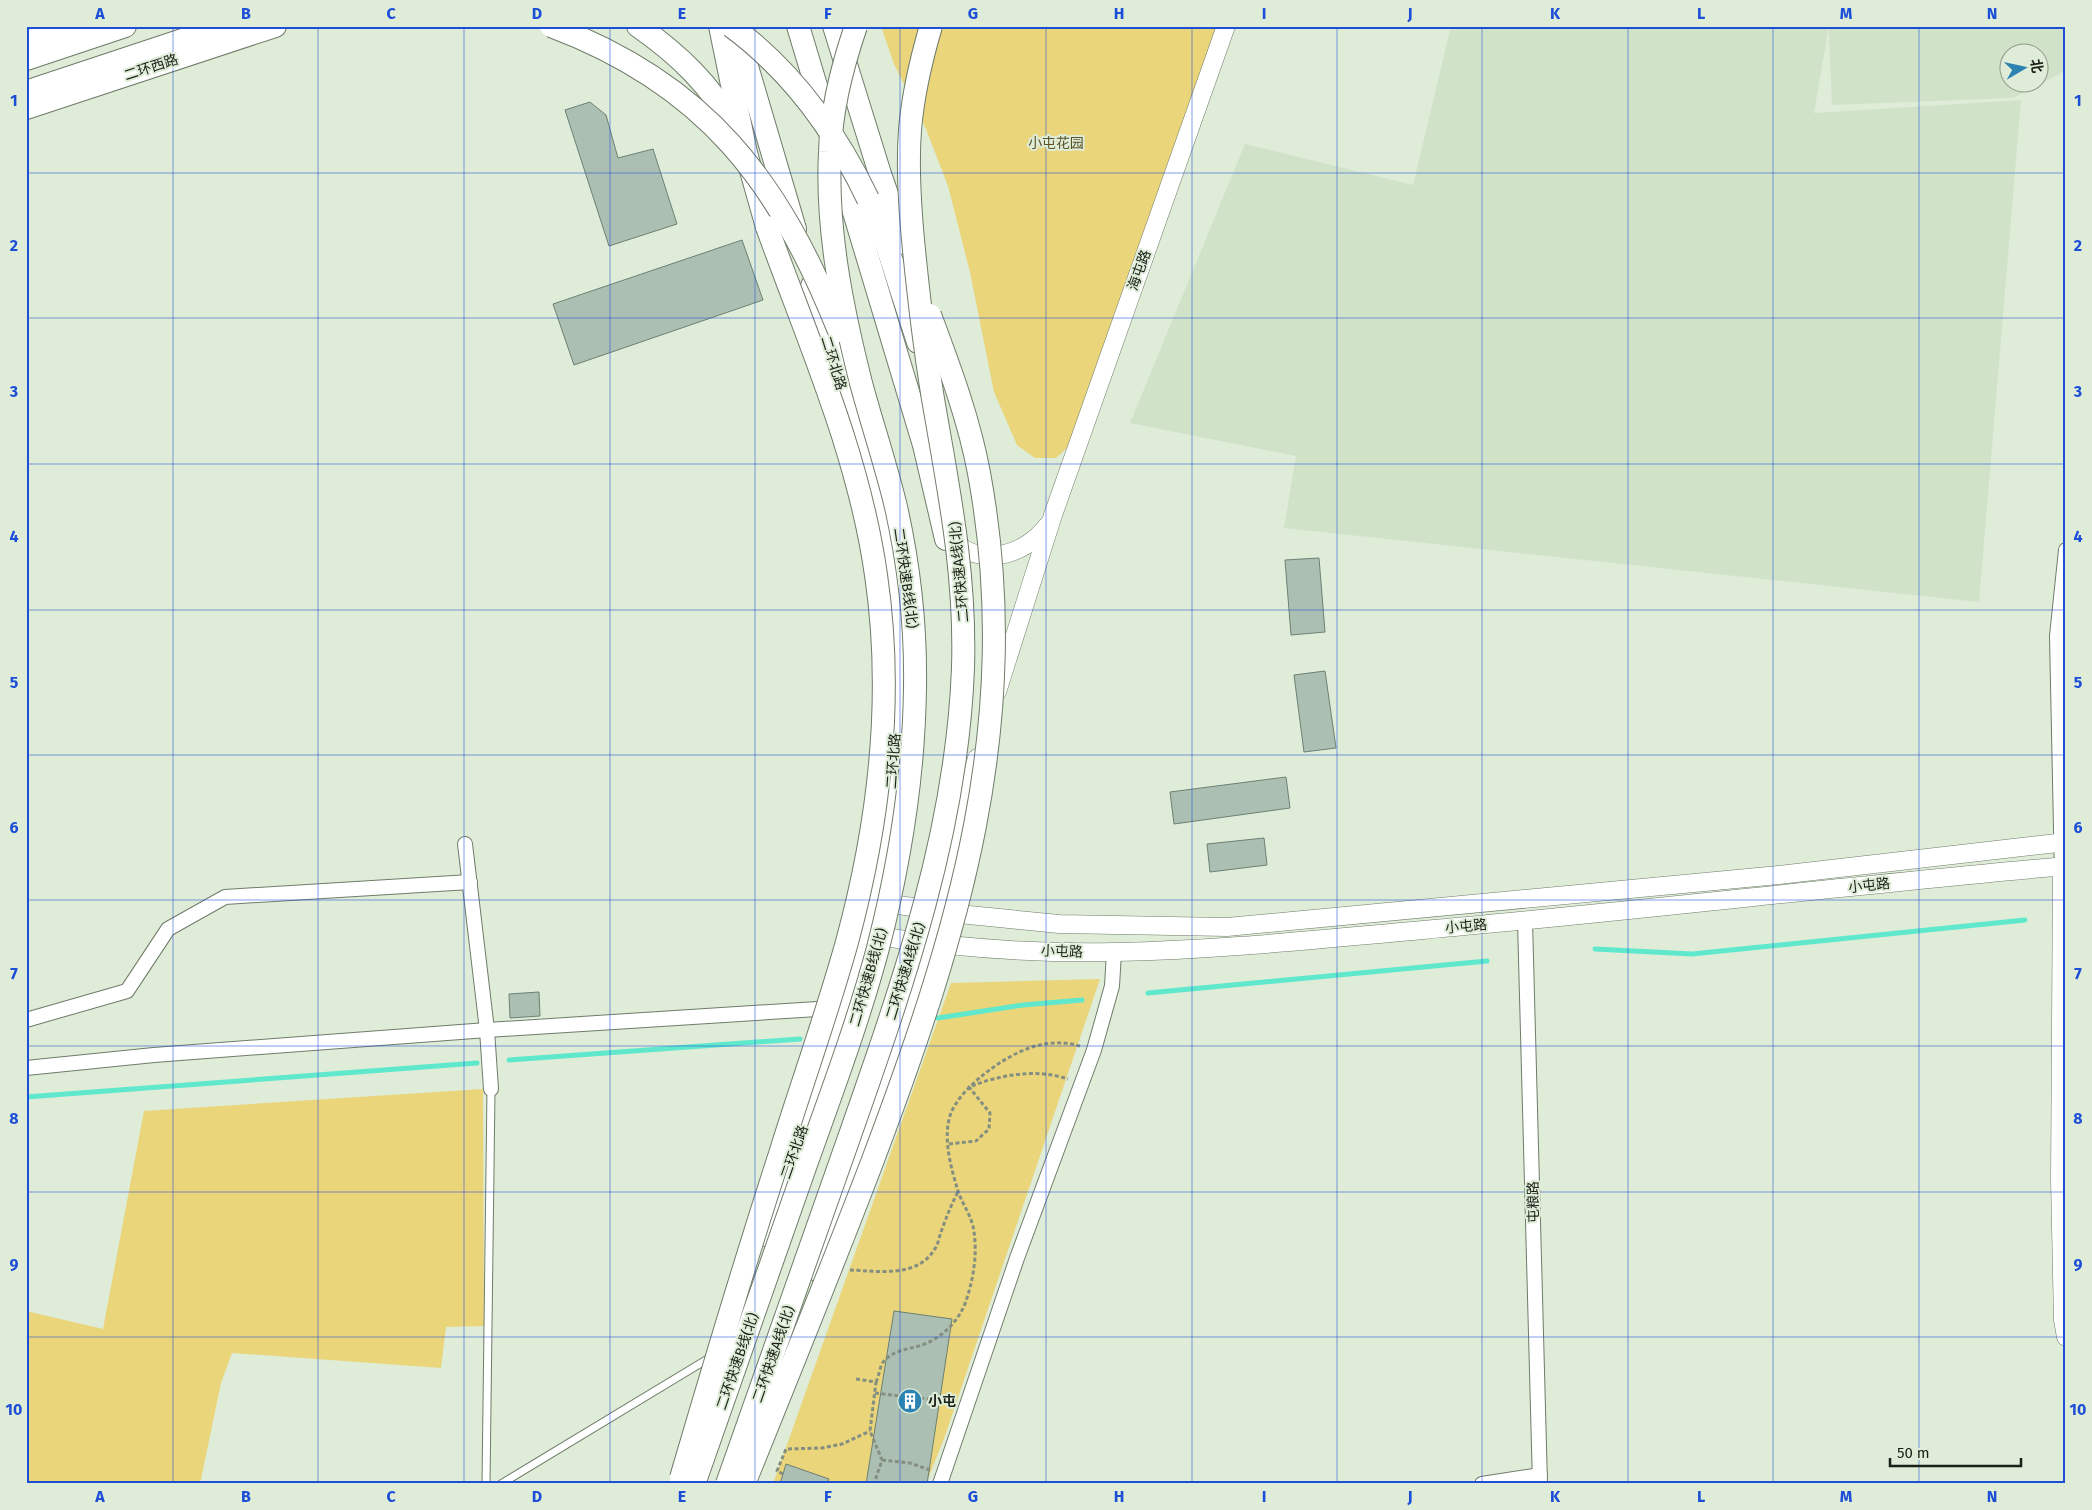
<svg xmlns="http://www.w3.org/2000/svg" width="2092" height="1510" font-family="'Fira Sans','Noto Sans SC',sans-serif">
	<rect width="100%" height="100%" fill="#deecd8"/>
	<g fill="#d0e3c9" fill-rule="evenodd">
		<polygon points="1451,26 1829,26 1814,113 2021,100 1979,602 1284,528 1296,456 1130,423 1245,144 1413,185"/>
		<path d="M1830,26H2066V68L2065,71L2013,98L1832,105L1829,33ZM2010,52H2040V82H2010Z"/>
	</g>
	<g fill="#ead57a">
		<polygon points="881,26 1220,26 1071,444 1056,458 1035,458 1017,445 994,392 970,272 948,186 926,129 894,64"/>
		<polygon points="1100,979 945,1436 926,1484 773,1484 951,983"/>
		<polygon points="483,1089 484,1326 446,1327 441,1368 232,1353 221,1383 200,1484 26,1484 26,1311 103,1329 144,1111"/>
	</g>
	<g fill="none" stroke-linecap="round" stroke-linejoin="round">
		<g stroke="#5fe8cc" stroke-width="5">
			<polyline points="1595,949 1692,954 2025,920"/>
			<polyline points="1148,993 1487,961"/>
			<polyline points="938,1018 1023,1005 1082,1000"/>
			<polyline points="509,1060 800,1039"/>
			<polyline points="26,1097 477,1063"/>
		</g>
	</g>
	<g fill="#abc0b2" stroke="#6d8074">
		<polygon points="590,102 606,115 618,158 653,149 677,224 609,246 565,110"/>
		<polygon points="742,240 763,300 574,365 553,304"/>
		<polygon points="1319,558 1325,632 1291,635 1285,560"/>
		<polygon points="1325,671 1336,748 1304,752 1294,675"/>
		<polygon points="1286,777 1290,808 1174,824 1170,792"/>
		<polygon points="1264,838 1267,865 1210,872 1207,844"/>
		<polygon points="539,992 540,1016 510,1018 509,994"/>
		<polygon points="894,1311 952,1319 927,1484 866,1484"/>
		<polygon points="786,1464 829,1479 827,1484 780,1484"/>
	</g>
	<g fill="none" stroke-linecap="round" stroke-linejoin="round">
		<defs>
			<g id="service">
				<polyline points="486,1484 491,1089"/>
				<polyline points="501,1484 711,1357"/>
			</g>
			<g id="minor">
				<polyline points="465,844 487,1030 491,1089"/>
				<polyline points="2062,876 2057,636 2066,550"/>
				<polyline points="1525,921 1540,1484"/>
				<polyline points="26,1020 127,991 168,929 225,897 470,882"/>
				<polyline points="26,1068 154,1055 487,1030 833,1008"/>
				<polyline points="940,1484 1017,1258 1094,1050 1112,986 1114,952"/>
				<polyline points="1482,1484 1540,1475"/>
			</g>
			<g id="tertiary">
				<path d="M951,538C979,569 1024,556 1047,526"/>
				<polyline points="997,692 1053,515 1226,26"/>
				<polyline points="2062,866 2060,1180 2063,1320 2066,1337"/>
				<polyline points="940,887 977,758"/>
				<polyline points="877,902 969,915 1059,924 1227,927 1779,875 2066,842"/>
				<path d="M870,935C949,947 1036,954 1116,952C1219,950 1321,939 1423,930C1638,911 1851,885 2066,866"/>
			</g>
			<g id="primary">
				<polyline points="735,26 795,229"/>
				<polyline points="798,26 924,445 946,539"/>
				<polyline points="26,42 74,26"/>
				<polyline points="26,108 275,26"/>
				<path d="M765,1235C796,1147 830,1059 855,970C891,843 907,707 888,576C874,477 840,382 812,286"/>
				<path d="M819,1271C864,1143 915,1015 940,882"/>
			</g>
			<g id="trunk">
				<path d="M638,26C678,54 711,85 734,128"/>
				<polyline points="720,26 746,153 767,227"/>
				<polyline points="834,26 880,174 904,243"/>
				<polyline points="212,36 251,26"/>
				<polyline points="26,59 125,26"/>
				<polyline points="26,92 225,26"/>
				<polyline points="868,199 887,246 918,342"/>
			</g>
		</defs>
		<use href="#service" stroke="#6f7c6a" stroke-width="9"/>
		<use href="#minor" stroke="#6f7c6a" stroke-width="16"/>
		<use href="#tertiary" stroke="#6f7c6a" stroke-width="19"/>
		<use href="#primary" stroke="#6f7c6a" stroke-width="24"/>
		<use href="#trunk" stroke="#6f7c6a" stroke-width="24"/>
		<g stroke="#858f81" stroke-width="3" stroke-dasharray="4 2.5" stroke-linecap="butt">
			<path d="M949,1144L976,1141L989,1129L990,1113L969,1087C999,1075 1036,1068 1068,1079"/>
			<path d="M850,1270C877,1271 917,1278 934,1250C938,1245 939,1238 941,1232C946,1218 951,1205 958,1192"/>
			<polyline points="856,1379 876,1382 870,1431 882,1460 874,1484"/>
			<path d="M876,1382C879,1376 880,1365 884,1361C895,1349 908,1350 922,1345C942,1338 959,1321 966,1301C974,1277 978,1251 973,1226C970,1214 962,1203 958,1191C951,1168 942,1136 951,1113C959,1093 984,1073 1001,1062C1027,1046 1051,1038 1080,1046"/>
			<polyline points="875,1393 954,1402"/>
			<polyline points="882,1460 910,1463 930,1470"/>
			<polyline points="783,1474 777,1471 786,1449 822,1448 842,1444 870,1431"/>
		</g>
		<use href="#service" stroke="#fff" stroke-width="7"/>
		<use href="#minor" stroke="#fff" stroke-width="14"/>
		<use href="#tertiary" stroke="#fff" stroke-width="18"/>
		<use href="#primary" stroke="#fff" stroke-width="22"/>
		<use href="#trunk" stroke="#fff" stroke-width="22"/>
		<defs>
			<g id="trunk-bridge">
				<path d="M551,26C706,84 779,181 839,331"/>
				<path d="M731,26C792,71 836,132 868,199"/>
				<path d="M681,1478C713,1369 745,1261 780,1154C802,1083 827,1014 847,942C879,824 894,697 876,575C859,454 808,341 767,227"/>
				<path d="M694,1484C731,1379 767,1275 804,1170C830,1097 858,1023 878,948C900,862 914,775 915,687C916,626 909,565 896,507C886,465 872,424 861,383C842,308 826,229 830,152C831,109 842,67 856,26"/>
				<path d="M727,1484C768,1368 809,1251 850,1135C903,984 957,831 963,668C966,574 949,492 933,399C925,350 919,300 914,250C910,210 907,169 910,130C913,94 921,60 931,26"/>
				<path d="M744,1484C787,1378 830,1272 871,1165C958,935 1025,722 979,473C969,419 949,366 930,315"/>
			</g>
		</defs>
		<use href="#trunk-bridge" stroke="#6f7c6a" stroke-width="24" stroke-linecap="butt"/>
		<use href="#trunk-bridge" stroke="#fff" stroke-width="22"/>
	</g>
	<path fill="none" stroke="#1d4ed8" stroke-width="1" stroke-opacity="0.55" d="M173,26V1484M318,26V1484M464,26V1484M610,26V1484M755,26V1484M900,26V1484M1046,26V1484M1192,26V1484M1337,26V1484M1482,26V1484M1628,26V1484M1773,26V1484M1919,26V1484M26,173H2066M26,318H2066M26,464H2066M26,610H2066M26,755H2066M26,900H2066M26,1046H2066M26,1192H2066M26,1337H2066"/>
	<defs>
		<symbol id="building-disc" viewBox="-11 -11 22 22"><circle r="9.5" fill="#2c83b2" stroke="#deecd8"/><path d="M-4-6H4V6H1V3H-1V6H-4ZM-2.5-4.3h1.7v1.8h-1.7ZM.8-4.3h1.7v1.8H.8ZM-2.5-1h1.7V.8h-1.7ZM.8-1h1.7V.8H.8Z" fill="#fff"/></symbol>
	</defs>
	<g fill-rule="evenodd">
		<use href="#building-disc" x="896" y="1387" width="28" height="28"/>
	</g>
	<g text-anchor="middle" stroke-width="4" stroke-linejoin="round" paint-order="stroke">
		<g font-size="14" fill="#1a1f18" stroke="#deecd8">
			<text transform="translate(151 67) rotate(-18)" y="5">二环西路</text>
			<text transform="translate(1139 270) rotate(-70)" y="5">海屯路</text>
			<text transform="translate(834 363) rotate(73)" y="5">二环北路</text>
			<text transform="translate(959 572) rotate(-95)" y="5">二环快速A线(北)</text>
			<text transform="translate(906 578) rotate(82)" y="5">二环快速B线(北)</text>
			<text transform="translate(893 761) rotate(-86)" y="5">二环北路</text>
			<text transform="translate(1869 885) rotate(-6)" y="5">小屯路</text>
			<text transform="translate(1466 926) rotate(-5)" y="5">小屯路</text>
			<text transform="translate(1062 951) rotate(2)" y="5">小屯路</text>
			<text transform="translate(905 971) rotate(-73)" y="5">二环快速A线(北)</text>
			<text transform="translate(868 977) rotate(-74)" y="5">二环快速B线(北)</text>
			<text transform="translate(794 1152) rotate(-71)" y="5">二环北路</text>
			<text transform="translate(1533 1202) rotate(-91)" y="5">屯粮路</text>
			<text transform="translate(773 1354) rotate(-71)" y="5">二环快速A线(北)</text>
			<text transform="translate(737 1361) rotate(-71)" y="5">二环快速B线(北)</text>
		</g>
		<g font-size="14" fill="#5b5126" stroke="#deecd8">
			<text x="1056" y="148">小屯花园</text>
		</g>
		<g font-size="14" font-weight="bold" fill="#1a1f18" stroke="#deecd8" text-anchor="start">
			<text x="928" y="1406">小屯</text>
		</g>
	</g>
	<rect width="2092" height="1510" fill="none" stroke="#deecd8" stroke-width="55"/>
	<g transform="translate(2024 68) rotate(81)"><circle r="24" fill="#deecd8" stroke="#909a8b"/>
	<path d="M0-4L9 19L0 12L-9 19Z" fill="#2c83b2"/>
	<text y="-8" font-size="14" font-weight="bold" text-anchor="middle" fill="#1a1f18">北</text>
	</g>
	<path d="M1890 1458v8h131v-8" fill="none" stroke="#1a1f18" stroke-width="2.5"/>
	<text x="1897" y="1458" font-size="15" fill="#1a1f18" stroke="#deecd8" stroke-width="4" paint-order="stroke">50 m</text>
	<rect x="28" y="28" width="2036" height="1454" fill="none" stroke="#1d4ed8" stroke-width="2"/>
	<g font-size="16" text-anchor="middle" font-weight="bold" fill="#1d4ed8">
		<text x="100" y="19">A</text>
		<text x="246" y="19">B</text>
		<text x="391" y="19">C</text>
		<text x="537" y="19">D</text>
		<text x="682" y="19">E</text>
		<text x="828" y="19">F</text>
		<text x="973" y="19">G</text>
		<text x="1119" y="19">H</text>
		<text x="1264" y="19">I</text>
		<text x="1410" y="19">J</text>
		<text x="1555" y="19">K</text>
		<text x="1701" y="19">L</text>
		<text x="1846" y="19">M</text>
		<text x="1992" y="19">N</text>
		<text x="14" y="106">1</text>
		<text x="2078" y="106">1</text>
		<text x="14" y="251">2</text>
		<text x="2078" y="251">2</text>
		<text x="14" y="397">3</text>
		<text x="2078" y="397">3</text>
		<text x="14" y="542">4</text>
		<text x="2078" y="542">4</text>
		<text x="14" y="688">5</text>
		<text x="2078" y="688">5</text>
		<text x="14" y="833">6</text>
		<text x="2078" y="833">6</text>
		<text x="14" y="979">7</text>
		<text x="2078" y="979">7</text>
		<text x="14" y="1124">8</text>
		<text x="2078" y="1124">8</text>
		<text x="14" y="1270">9</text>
		<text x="2078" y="1270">9</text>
		<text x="14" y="1415">10</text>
		<text x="2078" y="1415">10</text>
		<text x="100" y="1502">A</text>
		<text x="246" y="1502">B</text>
		<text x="391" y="1502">C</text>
		<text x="537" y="1502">D</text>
		<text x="682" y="1502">E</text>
		<text x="828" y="1502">F</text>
		<text x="973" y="1502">G</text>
		<text x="1119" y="1502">H</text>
		<text x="1264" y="1502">I</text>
		<text x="1410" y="1502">J</text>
		<text x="1555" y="1502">K</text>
		<text x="1701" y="1502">L</text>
		<text x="1846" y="1502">M</text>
		<text x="1992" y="1502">N</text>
	</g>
</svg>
